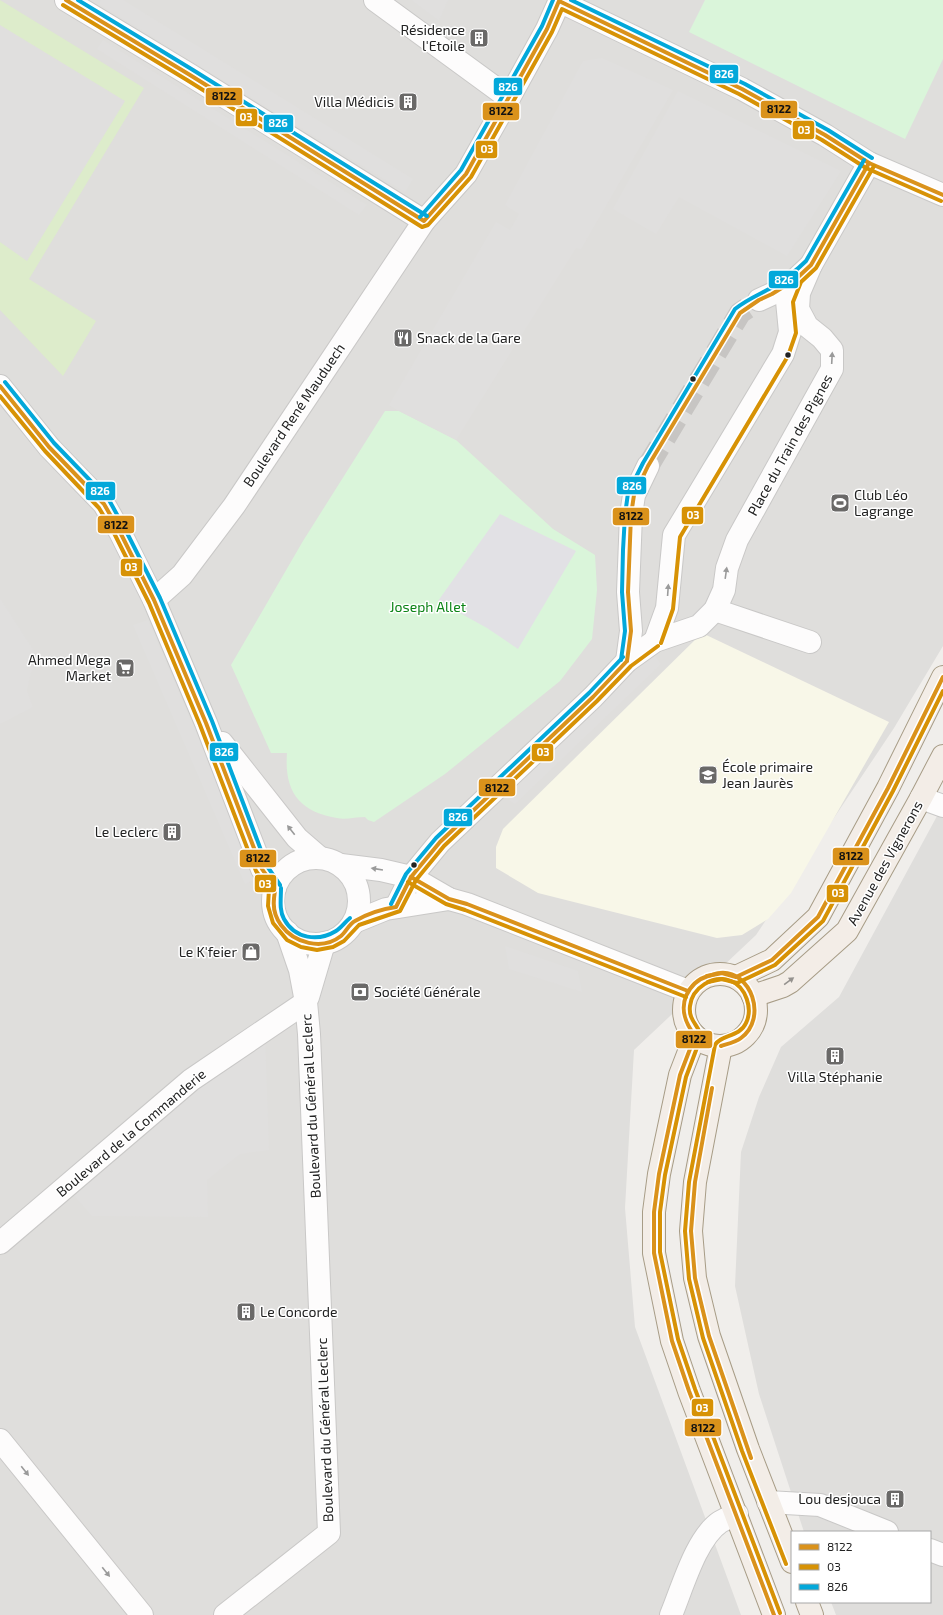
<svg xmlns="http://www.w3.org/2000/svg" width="943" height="1615" font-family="'Exo 2',sans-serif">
	<rect width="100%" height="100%" fill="#f0eeeb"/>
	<g fill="#dfdedc">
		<polygon points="0,0 943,0 943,646 894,728 756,935 634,1050 625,1208 635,1327 741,1615 0,1615"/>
		<polygon points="943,805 943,1615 836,1615 831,1602 930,1602 930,1532 804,1532 759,1394 735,1286 741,1152 759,1097 781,1047 839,997"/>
	</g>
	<polygon fill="#f8f7e8" points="702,633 889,722 791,893 768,919 742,935 717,938 538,893 496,868 496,847 503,829"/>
	<polygon fill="#ddeccb" points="0,0 144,88 29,279 96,321 63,376 0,310"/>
	<g fill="#daf5da">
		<polygon points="705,0 943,0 943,59 905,139 689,32"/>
		<path d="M385,411H399L456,440L553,529L595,555L597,590L592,639L560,681L445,774L374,822L368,820L365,817C356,817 345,820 337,818C299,812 284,791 287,753H271L231,665L303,541Z"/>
	</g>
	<g fill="#e0dfde">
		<polygon points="101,0 123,0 413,179 405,192 99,4"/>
		<polygon points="411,0 448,0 439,21"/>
		<polygon points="0,25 125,101 27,261 0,242"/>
		<polygon points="103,40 367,205 359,215 97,49"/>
		<polygon points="602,58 673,90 581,249 576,248 456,440 399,411 389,405 496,222 510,230 519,214 505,205 583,61"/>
		<polygon points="678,91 841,171 787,256 679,197 656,234 613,209"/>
		<polygon points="0,598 38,657 32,669 27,690 33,707 0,724"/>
		<polygon points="148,620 258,878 245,884 133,625"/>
		<polygon points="652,653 661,664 515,804 504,797 589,717 617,687"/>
		<polygon points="505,946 578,971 582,992 509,969"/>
		<polygon points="265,1033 269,1150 240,1154 207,1180 208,1217 92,1216 72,1193"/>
	</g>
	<polygon fill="#e2e1e5" points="500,514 576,551 518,649 487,628 438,601"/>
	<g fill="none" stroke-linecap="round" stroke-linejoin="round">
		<polyline stroke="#c7c5c3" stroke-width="22" stroke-dasharray="22 11" stroke-linecap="butt" points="648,466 740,313 759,300"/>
		<defs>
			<g id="minor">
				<polyline points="66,0 190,75 424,221"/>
				<polyline points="375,0 509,98"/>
				<polyline points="559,1 742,89 825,135 869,163 943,195"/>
				<polyline points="759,300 772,294 796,279 811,265 869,163"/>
				<polyline points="0,386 49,447 104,504 120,532 154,600 206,723 262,869 275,888"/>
				<polyline points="154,600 182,575 234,506 424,221 466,174 509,98 547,29 560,0"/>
				<polyline points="715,610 810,642"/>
				<polyline points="655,641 667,608 674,535 783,354 790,332 787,301 789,297"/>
				<polyline points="627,661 631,631 628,592 631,515 634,495 648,466"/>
				<polyline points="222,743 297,838 319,857"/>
				<polyline points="921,798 943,806"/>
				<circle cx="316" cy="901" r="43"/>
				<polyline points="341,865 381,870 411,877 449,899 467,904 688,991"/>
				<polyline points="396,907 411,877 440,842 593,697 627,661 655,641 699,626 715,610 724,590 727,568 737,540 832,369 832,350 822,338 807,326 798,309 799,293 811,265"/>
				<polyline points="354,922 386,909 449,899"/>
				<polyline points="308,997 324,943 329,942"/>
				<polyline points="0,1243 191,1080 306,1002"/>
				<polyline points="0,1440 142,1615"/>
				<polyline points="768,1502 820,1505 887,1532"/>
				<polyline points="930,1550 943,1555"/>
				<polyline points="225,1615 329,1533 309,1034 306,1002 300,970 287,932"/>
				<path d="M671,1615C682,1589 696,1538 720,1522C725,1519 731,1516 737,1514"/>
			</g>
			<g id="major">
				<circle cx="720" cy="1010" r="36"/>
				<polyline points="736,977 772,960 818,917 888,788 943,677"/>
				<polyline points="753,996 783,986 790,982 847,931 921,798 943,756"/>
				<polyline points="695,1036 680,1075 659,1174 654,1212 654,1253 672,1341 689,1391 774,1615"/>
				<polyline points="721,1046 695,1182 691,1231 695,1278 709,1336 748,1449 792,1562"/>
				<polyline points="807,1602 812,1615"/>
			</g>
		</defs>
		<use href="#minor" stroke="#c9c8c7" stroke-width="24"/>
		<use href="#major" stroke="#a79c86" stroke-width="24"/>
		<use href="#minor" stroke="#fdfcfc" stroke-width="22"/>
		<use href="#major" stroke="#f3ede7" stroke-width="22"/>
		<defs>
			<g id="bus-1">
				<polyline points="66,0 190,75 424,221 466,174 547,29 559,1 742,89 825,135 869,163 943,195"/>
				<path d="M0,386L49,447L104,504L120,532L154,600L206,723L262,869C266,875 271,881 274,887C276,890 274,895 274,899C273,908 275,917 281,925C294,943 322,951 341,936C346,932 349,924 355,921C367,914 382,909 396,907L411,877L440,842L593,697L627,661"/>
				<polyline points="627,661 631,631 628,592 631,515 634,495 648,466 740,313 759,300 772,294 796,279 811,265 869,163"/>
				<polyline points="411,877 449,899 467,904 688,991"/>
				<polyline points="707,976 722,973 736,977 772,960 818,917 888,788 943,677"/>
				<path d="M721,1046C727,1044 736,1042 741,1038C768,1018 751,970 720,973C716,973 712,975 708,976C698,979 690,987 686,996C680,1011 686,1024 695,1036L680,1075L659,1174L654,1212V1253L672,1341L689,1391L774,1615"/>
				<polyline points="712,1088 695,1182 691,1231 695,1278 709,1336 751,1458"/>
			</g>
			<g id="bus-2">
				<polyline points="63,5 187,80 422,227 428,225 471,177 552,32 562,9 739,94 822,140 866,168 941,201"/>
				<polyline points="0,396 45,451 99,508 115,535 149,603 200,725 256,871 269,889 268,906 273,923 287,940 301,947 317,950 333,947 344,941 359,925 400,911 416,880 444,846 597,701 631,666 658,646"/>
				<polyline points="661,643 673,609 680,537 788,356 796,333 793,302 801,282 816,268 874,166"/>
				<polyline points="408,882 446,904 465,910 686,997"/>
				<polyline points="708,982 722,979 737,983 775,965 823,921 893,791 943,691"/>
				<path d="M780,1613L695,1389L678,1339L660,1252V1212L665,1175L686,1077L701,1037C700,1026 688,1021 690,1006C692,988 713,974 731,981C746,987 753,1009 746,1023C740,1037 720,1035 715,1045L689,1182L685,1231L689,1279L703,1338L742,1451L786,1564"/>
			</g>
			<g id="bus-3">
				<polyline points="78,0 193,70 427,216"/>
				<polyline points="571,0 745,84 828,130 872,158"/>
				<polyline points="420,217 461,170 542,26 553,0"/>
				<polyline points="5,382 54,443 109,500 125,529 160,598 212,721 267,866 280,885"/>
				<path d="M621,660L625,631L622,592L623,550L625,515L628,493L643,463L735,309C746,300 758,295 771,288C784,280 795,272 806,261L864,160"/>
				<path d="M281,888C281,899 279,910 284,919C295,939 318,942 336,931C341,928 345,922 350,918"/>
				<polyline points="391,904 406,874 436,838 589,693 623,657"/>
			</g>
		</defs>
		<use href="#bus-1" stroke="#fff" stroke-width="7"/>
		<use href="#bus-2" stroke="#fff" stroke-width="7"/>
		<use href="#bus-3" stroke="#fff" stroke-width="7"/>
		<use href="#bus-1" stroke="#da921b" stroke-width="4"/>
		<use href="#bus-2" stroke="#d79205" stroke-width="4"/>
		<use href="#bus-3" stroke="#03a8da" stroke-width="4"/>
	</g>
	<defs><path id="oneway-solid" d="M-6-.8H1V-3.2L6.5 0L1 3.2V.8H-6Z"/></defs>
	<g fill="#9a9a9a">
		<use href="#oneway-solid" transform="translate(832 358) rotate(-87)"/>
		<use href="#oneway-solid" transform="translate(726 573) rotate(-82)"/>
		<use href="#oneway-solid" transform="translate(668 590) rotate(-86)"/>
		<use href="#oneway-solid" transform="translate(291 830) rotate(-128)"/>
		<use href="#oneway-solid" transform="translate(377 869) rotate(-171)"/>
		<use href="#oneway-solid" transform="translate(25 1471) rotate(51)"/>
		<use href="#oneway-solid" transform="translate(106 1572) rotate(51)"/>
	</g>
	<use fill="#95928e" href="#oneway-solid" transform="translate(789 981) rotate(-36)"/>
	<defs>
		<symbol id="building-square" viewBox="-11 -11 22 22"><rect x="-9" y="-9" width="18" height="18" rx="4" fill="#6a6968" stroke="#fff"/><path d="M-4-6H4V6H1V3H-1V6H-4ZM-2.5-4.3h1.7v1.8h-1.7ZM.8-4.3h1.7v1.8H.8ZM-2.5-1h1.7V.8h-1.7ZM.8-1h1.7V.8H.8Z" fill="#fff"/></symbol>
		<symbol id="restaurant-square" viewBox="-11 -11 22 22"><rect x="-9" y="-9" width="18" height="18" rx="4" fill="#6a6968" stroke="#fff"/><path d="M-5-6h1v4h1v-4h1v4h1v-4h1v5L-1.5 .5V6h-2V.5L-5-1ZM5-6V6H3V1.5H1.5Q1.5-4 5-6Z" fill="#fff"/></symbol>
		<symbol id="stadium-square" viewBox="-11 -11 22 22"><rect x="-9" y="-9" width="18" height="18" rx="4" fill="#6a6968" stroke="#fff"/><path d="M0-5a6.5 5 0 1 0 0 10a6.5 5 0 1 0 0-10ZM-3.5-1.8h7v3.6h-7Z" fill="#fff"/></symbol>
		<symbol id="supermarket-square" viewBox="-11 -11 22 22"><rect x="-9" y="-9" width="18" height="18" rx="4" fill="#6a6968" stroke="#fff"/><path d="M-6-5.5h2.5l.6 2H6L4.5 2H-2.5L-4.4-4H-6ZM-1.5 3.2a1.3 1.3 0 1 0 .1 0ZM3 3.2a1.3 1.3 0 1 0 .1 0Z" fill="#fff"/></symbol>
		<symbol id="school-square" viewBox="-11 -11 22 22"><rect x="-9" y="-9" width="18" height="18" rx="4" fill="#6a6968" stroke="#fff"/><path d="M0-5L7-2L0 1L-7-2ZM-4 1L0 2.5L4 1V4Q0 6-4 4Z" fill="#fff"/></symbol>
		<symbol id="shop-square" viewBox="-11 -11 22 22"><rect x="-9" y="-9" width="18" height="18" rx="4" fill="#6a6968" stroke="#fff"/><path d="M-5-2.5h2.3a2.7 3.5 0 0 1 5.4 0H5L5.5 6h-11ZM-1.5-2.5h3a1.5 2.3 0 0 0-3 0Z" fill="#fff"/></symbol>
		<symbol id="bank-square" viewBox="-11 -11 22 22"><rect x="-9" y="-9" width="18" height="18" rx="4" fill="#6a6968" stroke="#fff"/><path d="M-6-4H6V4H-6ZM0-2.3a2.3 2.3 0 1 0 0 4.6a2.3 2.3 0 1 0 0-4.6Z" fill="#fff"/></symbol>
	</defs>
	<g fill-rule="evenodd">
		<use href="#building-square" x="468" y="27" width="22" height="22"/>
		<use href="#building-square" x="397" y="91" width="22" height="22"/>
		<use href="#restaurant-square" x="392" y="327" width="22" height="22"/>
		<use href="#stadium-square" x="829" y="492" width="22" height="22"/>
		<use href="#supermarket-square" x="114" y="657" width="22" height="22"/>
		<use href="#school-square" x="697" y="764" width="22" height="22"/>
		<use href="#building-square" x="161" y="821" width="22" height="22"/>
		<use href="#shop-square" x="240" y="941" width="22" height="22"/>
		<use href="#bank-square" x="349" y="981" width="22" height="22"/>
		<use href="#building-square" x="824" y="1045" width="22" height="22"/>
		<use href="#building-square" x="235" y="1301" width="22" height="22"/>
		<use href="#building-square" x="884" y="1488" width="22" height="22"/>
	</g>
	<g fill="#222" stroke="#fff" stroke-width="1.5">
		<circle cx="788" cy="355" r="3.5"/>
		<circle cx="693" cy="379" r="3.5"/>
		<circle cx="414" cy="865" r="3.5"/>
	</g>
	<g text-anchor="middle" stroke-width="3" stroke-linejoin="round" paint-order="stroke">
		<g font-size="14" fill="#222" stroke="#fff" text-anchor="end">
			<text x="465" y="35">Résidence<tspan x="465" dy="16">l'Etoile</tspan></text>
			<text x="394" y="107">Villa Médicis</text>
			<text x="417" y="343" text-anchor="start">Snack de la Gare</text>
			<text x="854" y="500" text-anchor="start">Club Léo<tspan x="854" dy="16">Lagrange</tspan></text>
			<text x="111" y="665">Ahmed Mega<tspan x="111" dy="16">Market</tspan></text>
			<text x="722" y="772" text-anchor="start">École primaire<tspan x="722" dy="16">Jean Jaurès</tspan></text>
			<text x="158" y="837">Le Leclerc</text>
			<text x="237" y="957">Le K'feier</text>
			<text x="374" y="997" text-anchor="start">Société Générale</text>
			<text x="835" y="1082" text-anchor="middle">Villa Stéphanie</text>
			<text x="260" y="1317" text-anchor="start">Le Concorde</text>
			<text x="881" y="1504">Lou desjouca</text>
		</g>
		<g font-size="14" fill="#222" stroke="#fff">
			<text transform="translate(294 415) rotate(-56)" y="5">Boulevard René Mauduech</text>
			<text transform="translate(790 445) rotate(-61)" y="5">Place du Train des Pignes</text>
			<text transform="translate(885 863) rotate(-61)" y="5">Avenue des Vignerons</text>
			<text transform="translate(311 1106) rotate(-93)" y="5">Boulevard du Général Leclerc</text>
			<text transform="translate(131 1133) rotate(-40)" y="5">Boulevard de la Commanderie</text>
			<text transform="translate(325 1430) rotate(-92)" y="5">Boulevard du Général Leclerc</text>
		</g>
		<g font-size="14" fill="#0c8416" stroke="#fff">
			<text x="428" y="612">Joseph Allet</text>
		</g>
	</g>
	<g stroke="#fff" stroke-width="1.5">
		<rect x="709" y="64" width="30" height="20" rx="4" fill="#03a8da"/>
		<rect x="493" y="77" width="30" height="19" rx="4" fill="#03a8da"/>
		<rect x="205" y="87" width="38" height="19" rx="4" fill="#da921b"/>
		<rect x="760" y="100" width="38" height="19" rx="4" fill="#da921b"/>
		<rect x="482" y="102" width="38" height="19" rx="4" fill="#da921b"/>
		<rect x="235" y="108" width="23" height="19" rx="4" fill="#d79205"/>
		<rect x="263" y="114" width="31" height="19" rx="4" fill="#03a8da"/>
		<rect x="792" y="120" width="23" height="20" rx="4" fill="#d79205"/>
		<rect x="475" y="140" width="23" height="19" rx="4" fill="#d79205"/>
		<rect x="768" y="270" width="31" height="19" rx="4" fill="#03a8da"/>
		<rect x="616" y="476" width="31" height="19" rx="4" fill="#03a8da"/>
		<rect x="85" y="481" width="31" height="20" rx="4" fill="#03a8da"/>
		<rect x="681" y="506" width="23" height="19" rx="4" fill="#d79205"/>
		<rect x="612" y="507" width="38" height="19" rx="4" fill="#da921b"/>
		<rect x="97" y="515" width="38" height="19" rx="4" fill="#da921b"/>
		<rect x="120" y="558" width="23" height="19" rx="4" fill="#d79205"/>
		<rect x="209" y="742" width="30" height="20" rx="4" fill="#03a8da"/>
		<rect x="531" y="743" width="23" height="19" rx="4" fill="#d79205"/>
		<rect x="478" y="778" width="38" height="19" rx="4" fill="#da921b"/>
		<rect x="443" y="808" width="30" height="19" rx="4" fill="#03a8da"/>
		<rect x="832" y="847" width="38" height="19" rx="4" fill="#da921b"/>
		<rect x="239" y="849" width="38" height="19" rx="4" fill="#da921b"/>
		<rect x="254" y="874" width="23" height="19" rx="4" fill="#d79205"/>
		<rect x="826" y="884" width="23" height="19" rx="4" fill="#d79205"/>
		<rect x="675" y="1030" width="38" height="19" rx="4" fill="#da921b"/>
		<rect x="691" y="1398" width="23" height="19" rx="4" fill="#d79205"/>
		<rect x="684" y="1418" width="38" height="19" rx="4" fill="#da921b"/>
	</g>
	<g font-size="11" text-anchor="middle" font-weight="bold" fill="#fff">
		<text x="724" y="78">826</text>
		<text x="508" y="91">826</text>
		<text x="246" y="121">03</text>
		<text x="278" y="127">826</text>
		<text x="804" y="134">03</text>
		<text x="487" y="153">03</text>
		<text x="784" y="284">826</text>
		<text x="632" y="490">826</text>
		<text x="100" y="495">826</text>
		<text x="693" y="519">03</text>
		<text x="131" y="571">03</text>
		<text x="224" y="756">826</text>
		<text x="543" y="756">03</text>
		<text x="458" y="821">826</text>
		<text x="265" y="888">03</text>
		<text x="838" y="897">03</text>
		<text x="702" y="1412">03</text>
	</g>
	<g font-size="11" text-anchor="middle" font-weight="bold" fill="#111">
		<text x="224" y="100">8122</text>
		<text x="779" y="113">8122</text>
		<text x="501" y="115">8122</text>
		<text x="631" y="520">8122</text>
		<text x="116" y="529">8122</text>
		<text x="497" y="792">8122</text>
		<text x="851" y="860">8122</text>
		<text x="258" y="862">8122</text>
		<text x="694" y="1043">8122</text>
		<text x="703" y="1432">8122</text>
	</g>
	<rect x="791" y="1531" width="140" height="72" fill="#ffffff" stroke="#a7a7a7"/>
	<rect x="799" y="1544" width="20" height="6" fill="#da921b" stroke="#a7a7a7"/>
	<text x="827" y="1551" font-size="12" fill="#222222">8122</text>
	<rect x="799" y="1564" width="20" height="6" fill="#d79205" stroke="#a7a7a7"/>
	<text x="827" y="1571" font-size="12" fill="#222222">03</text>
	<rect x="799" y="1584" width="20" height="6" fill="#03a8da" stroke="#a7a7a7"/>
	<text x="827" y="1591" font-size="12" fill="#222222">826</text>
</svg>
